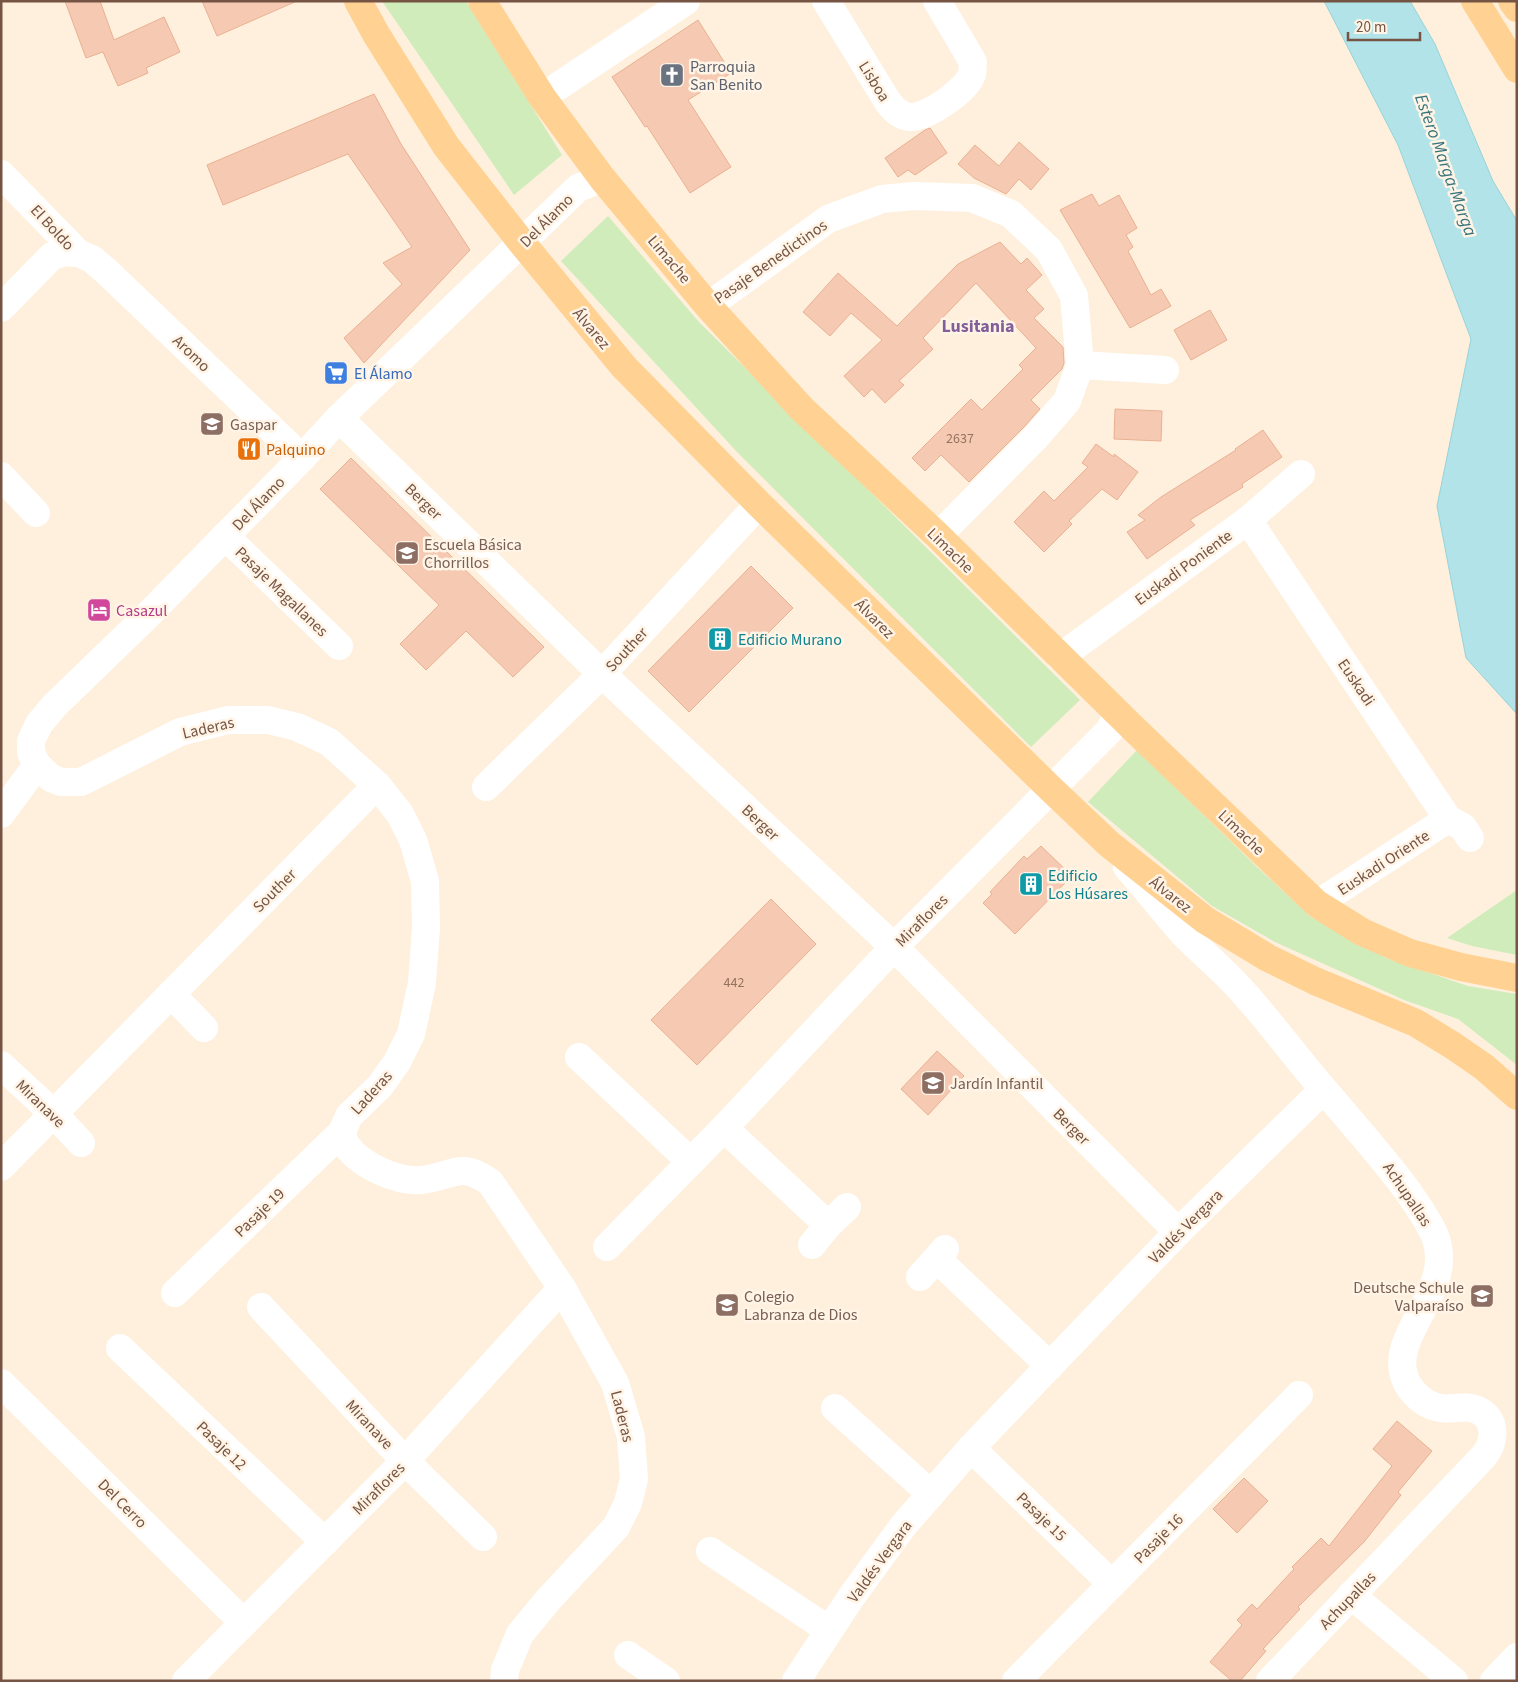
<svg xmlns="http://www.w3.org/2000/svg" width="1518" height="1682" font-family="'Source Sans 3',sans-serif">
	<rect width="100%" height="100%" fill="#fef0dd"/>
	<g fill="#d1ecbb">
		<polygon points="382,1 466,1 562,155 514,195"/>
		<polygon points="608,216 699,322 1080,700 1031,747 737,452 561,261"/>
		<polygon points="1137,750 1256,866 1311,917 1386,958 1468,986 1517,994 1517,1065 1458,1019 1404,1000 1275,942 1212,906 1088,802"/>
		<polygon points="1517,890 1517,955 1472,946 1447,938"/>
	</g>
	<polygon fill="#b1e3e8" stroke="#96d3db" points="1324,1 1410,1 1435,44 1493,181 1517,221 1517,714 1466,658 1437,506 1471,339 1398,145"/>
	<g fill="#f6cab2" stroke="#eab092">
		<polygon points="65,1 100,1 114,40 164,17 180,52 146,68 148,73 118,86 103,52 86,58"/>
		<polygon points="202,1 297,1 217,36"/>
		<polygon points="698,20 731,73 688,100 731,167 690,193 647,126 645,127 612,77"/>
		<polygon points="374,94 401,144 470,250 364,363 344,338 402,284 383,263 412,247 348,154 223,205 207,165"/>
		<polygon points="930,128 947,153 915,175 908,170 898,177 885,158 925,130"/>
		<polygon points="1019,142 1049,169 1031,190 1019,179 1006,194 974,178 958,164 975,145 999,166"/>
		<polygon points="1092,194 1099,206 1119,195 1137,228 1126,235 1133,247 1128,251 1151,295 1161,289 1171,306 1130,328 1060,210"/>
		<polygon points="1000,242 1021,264 1027,258 1042,275 1026,290 1044,309 1034,318 1063,347 1064,363 1062,369 1031,400 1040,409 1024,427 969,482 941,455 925,471 912,458 971,399 982,410 1023,369 1019,365 1036,348 976,283 923,338 933,349 899,381 904,385 885,403 872,389 864,397 844,376 882,340 851,313 830,336 803,312 838,273 897,326 958,264"/>
		<polygon points="1210,310 1227,340 1191,360 1174,330"/>
		<polygon points="1115,409 1162,411 1161,441 1114,439"/>
		<polygon points="1263,430 1282,457 1242,484 1243,487 1190,520 1195,525 1147,559 1127,532 1145,520 1138,515 1161,497 1236,450 1235,449"/>
		<polygon points="1096,444 1114,457 1114,454 1138,472 1117,500 1102,489 1069,521 1072,524 1044,552 1014,522 1044,491 1054,501 1088,467 1082,463"/>
		<polygon points="351,458 544,647 513,677 466,631 426,670 400,644 439,605 320,489"/>
		<polygon points="751,566 793,608 689,712 648,671"/>
		<polygon points="1041,846 1072,876 1015,934 983,903 992,894 990,892 1024,856 1027,859"/>
		<polygon points="771,899 816,944 697,1065 651,1020"/>
		<polygon points="937,1051 964,1076 928,1115 901,1089"/>
		<polygon points="1397,1421 1432,1451 1398,1492 1401,1495 1364,1542 1298,1607 1300,1609 1263,1649 1266,1651 1240,1681 1232,1681 1210,1662 1242,1625 1237,1620 1252,1604 1257,1609 1294,1569 1292,1567 1321,1538 1329,1546 1392,1466 1373,1449"/>
		<polygon points="1244,1478 1268,1501 1237,1533 1213,1509"/>
	</g>
	<g fill="none" stroke-linecap="round" stroke-linejoin="round">
		<g stroke="#fff" stroke-width="28">
			<path d="M826,1L888,102C893,109 901,116 910,117C927,118 967,90 972,74C973,71 972,66 973,62L937,1"/>
			<polyline points="542,97 686,1"/>
			<polyline points="1,174 78,253"/>
			<polyline points="708,306 828,219 882,199 914,196 972,198 1011,214 1049,250 1074,296 1080,365 1067,401 1035,438 938,536"/>
			<polyline points="1,308 52,256 66,252 78,253 92,259 106,271 302,458"/>
			<polyline points="1080,365 1165,370"/>
			<polyline points="339,418 602,674 894,947 1178,1232"/>
			<polyline points="1,476 36,513"/>
			<polyline points="1248,520 1448,819 1463,827 1470,838"/>
			<polyline points="225,536 339,646"/>
			<polyline points="1060,657 1248,520 1301,474"/>
			<polyline points="486,787 602,674 759,504"/>
			<polyline points="1,814 37,765"/>
			<path d="M1127,867C1146,888 1163,911 1182,932C1202,953 1225,971 1243,992C1272,1024 1297,1059 1325,1091C1353,1124 1381,1155 1407,1190C1417,1205 1428,1219 1435,1236C1457,1292 1383,1337 1407,1383C1413,1394 1424,1404 1436,1407C1448,1411 1459,1406 1471,1408C1496,1413 1498,1440 1483,1457L1270,1681"/>
			<polyline points="1317,904 1448,819"/>
			<polyline points="171,994 204,1028"/>
			<polyline points="579,1057 691,1162"/>
			<polyline points="1,1065 54,1114 81,1143"/>
			<polyline points="724,1128 828,1225"/>
			<polyline points="1,1167 377,785"/>
			<polyline points="812,1245 828,1225 847,1207"/>
			<polyline points="607,1247 724,1128 894,947 1110,730 1117,713"/>
			<polyline points="937,1259 1050,1366"/>
			<polyline points="920,1277 945,1249"/>
			<polyline points="175,1293 342,1132"/>
			<polyline points="261,1307 405,1461 483,1537"/>
			<polyline points="120,1348 325,1542"/>
			<polyline points="1,1383 244,1623"/>
			<polyline points="835,1408 931,1494"/>
			<polyline points="971,1448 1112,1584"/>
			<polyline points="710,1551 829,1630"/>
			<polyline points="1351,1595 1454,1681"/>
			<polyline points="628,1655 666,1681"/>
			<polyline points="186,1681 405,1461 562,1288"/>
			<path d="M504,1681L505,1670L520,1634L548,1600L616,1527L628,1503L634,1479L631,1437L615,1383L562,1288L490,1182C458,1160 453,1177 421,1180C398,1182 361,1166 347,1146C344,1143 343,1137 342,1132L349,1116L380,1086L397,1062L411,1034L422,983L426,928L425,881L413,840L400,814L377,785L329,742L297,727L268,720H228L180,732L81,782H61L51,778L37,765L31,753V741L39,724L54,706L145,618L302,458L339,418L578,188L602,178"/>
			<polyline points="796,1681 852,1596 903,1526 971,1448 1178,1232 1323,1090"/>
			<polyline points="1016,1681 1299,1395"/>
			<polyline points="1494,1681 1517,1657"/>
		</g>
		<g stroke="#ffd293" stroke-width="28">
			<polyline points="358,1 376,34 446,146 522,243 624,367 759,504 1052,790 1109,844 1205,920 1268,958 1315,981 1416,1023 1452,1045 1484,1067 1517,1096"/>
			<polyline points="482,1 542,97 602,178 708,306 802,409 938,536 1134,729 1317,904 1362,932 1410,953 1461,967 1517,978"/>
			<polyline points="1475,1 1517,69"/>
			<polyline points="1512,1 1517,8"/>
		</g>
	</g>
	<defs>
		<symbol id="church-square" viewBox="-11 -11 22 22"><rect x="-9" y="-9" width="18" height="18" rx="4" fill="#6b7280" stroke="#fff4e5"/><path d="M-1.2-6h2.4v3.5h3.3v2.4h-3.3V6h-2.4V-.1h-3.3v-2.4h3.3Z" fill="#fff"/></symbol>
		<symbol id="supermarket-square" viewBox="-11 -11 22 22"><rect x="-9" y="-9" width="18" height="18" rx="4" fill="#3f7fe0" stroke="#fff4e5"/><path d="M-6-5.5h2.5l.6 2H6L4.5 2H-2.5L-4.4-4H-6ZM-1.5 3.2a1.3 1.3 0 1 0 .1 0ZM3 3.2a1.3 1.3 0 1 0 .1 0Z" fill="#fff"/></symbol>
		<symbol id="school-square" viewBox="-11 -11 22 22"><rect x="-9" y="-9" width="18" height="18" rx="4" fill="#8d6e63" stroke="#fff4e5"/><path d="M0-5L7-2L0 1L-7-2ZM-4 1L0 2.5L4 1V4Q0 6-4 4Z" fill="#fff"/></symbol>
		<symbol id="restaurant-square" viewBox="-11 -11 22 22"><rect x="-9" y="-9" width="18" height="18" rx="4" fill="#e8710a" stroke="#fff4e5"/><path d="M-5-6h1v4h1v-4h1v4h1v-4h1v5L-1.5 .5V6h-2V.5L-5-1ZM5-6V6H3V1.5H1.5Q1.5-4 5-6Z" fill="#fff"/></symbol>
		<symbol id="hotel-square" viewBox="-11 -11 22 22"><rect x="-9" y="-9" width="18" height="18" rx="4" fill="#d1479c" stroke="#fff4e5"/><path d="M-6-4.5h1.5V1H6V5H4.5V3h-9V5H-6ZM-4 0a1.8 1.8 0 1 1 3.6 0ZM.5 0V-2.5h3Q6-2.5 6 0Z" fill="#fff"/></symbol>
		<symbol id="building-square" viewBox="-11 -11 22 22"><rect x="-9" y="-9" width="18" height="18" rx="4" fill="#0f9aa8" stroke="#fff4e5"/><path d="M-4-6H4V6H1V3H-1V6H-4ZM-2.5-4.3h1.7v1.8h-1.7ZM.8-4.3h1.7v1.8H.8ZM-2.5-1h1.7V.8h-1.7ZM.8-1h1.7V.8H.8Z" fill="#fff"/></symbol>
	</defs>
	<g fill-rule="evenodd">
		<use href="#church-square" x="658" y="61" width="28" height="28"/>
		<use href="#supermarket-square" x="322" y="359" width="28" height="28"/>
		<use href="#school-square" x="198" y="410" width="28" height="28"/>
		<use href="#restaurant-square" x="235" y="435" width="28" height="28"/>
		<use href="#school-square" x="393" y="539" width="28" height="28"/>
		<use href="#hotel-square" x="85" y="596" width="28" height="28"/>
		<use href="#building-square" x="706" y="625" width="28" height="28"/>
		<use href="#building-square" x="1017" y="870" width="28" height="28"/>
		<use href="#school-square" x="919" y="1069" width="28" height="28"/>
		<use href="#school-square" x="1468" y="1282" width="28" height="28"/>
		<use href="#school-square" x="713" y="1291" width="28" height="28"/>
	</g>
	<g text-anchor="middle" stroke-width="5" stroke-linejoin="round" paint-order="stroke">
		<g font-size="14" fill="#957260">
			<text x="960" y="443">2637</text>
			<text x="734" y="987">442</text>
		</g>
		<g font-size="16" fill="#5b616d" stroke="#fff4e5" text-anchor="start">
			<text x="690" y="72">Parroquia<tspan x="690" dy="18">San Benito</tspan></text>
		</g>
		<g font-size="16" fill="#755444" stroke="#fff4e5">
			<text transform="translate(875 81) rotate(58)" y="6">Lisboa</text>
			<text transform="translate(546 220) rotate(-45)" y="6">Del Álamo</text>
			<text transform="translate(53 227) rotate(47)" y="6">El Boldo</text>
			<text transform="translate(670 259) rotate(50)" y="6">Limache</text>
			<text transform="translate(770 261) rotate(-35)" y="6">Pasaje Benedictinos</text>
			<text transform="translate(592 328) rotate(50)" y="6">Álvarez</text>
			<text transform="translate(192 353) rotate(44)" y="6">Aromo</text>
			<text transform="translate(424 501) rotate(44)" y="6">Berger</text>
			<text transform="translate(258 503) rotate(-46)" y="6">Del Álamo</text>
			<text transform="translate(951 550) rotate(44)" y="6">Limache</text>
			<text transform="translate(1183 567) rotate(-36)" y="6">Euskadi Poniente</text>
			<text transform="translate(282 591) rotate(44)" y="6">Pasaje Magallanes</text>
			<text transform="translate(875 618) rotate(45)" y="6">Álvarez</text>
			<text transform="translate(626 649) rotate(-47)" y="6">Souther</text>
			<text transform="translate(1357 682) rotate(56)" y="6">Euskadi</text>
			<text transform="translate(208 727) rotate(-13)" y="6">Laderas</text>
			<text transform="translate(761 822) rotate(43)" y="6">Berger</text>
			<text transform="translate(1242 832) rotate(44)" y="6">Limache</text>
			<text transform="translate(1383 862) rotate(-33)" y="6">Euskadi Oriente</text>
			<text transform="translate(274 890) rotate(-45)" y="6">Souther</text>
			<text transform="translate(1171 894) rotate(38)" y="6">Álvarez</text>
			<text transform="translate(921 920) rotate(-45)" y="6">Miraflores</text>
			<text transform="translate(371 1092) rotate(-48)" y="6">Laderas</text>
			<text transform="translate(41 1103) rotate(44)" y="6">Miranave</text>
			<text transform="translate(1072 1126) rotate(45)" y="6">Berger</text>
			<text transform="translate(1408 1194) rotate(56)" y="6">Achupallas</text>
			<text transform="translate(259 1212) rotate(-44)" y="6">Pasaje 19</text>
			<text transform="translate(1185 1226) rotate(-45)" y="6">Valdés Vergara</text>
			<text transform="translate(623 1416) rotate(76)" y="6">Laderas</text>
			<text transform="translate(370 1424) rotate(47)" y="6">Miranave</text>
			<text transform="translate(222 1445) rotate(44)" y="6">Pasaje 12</text>
			<text transform="translate(378 1488) rotate(-45)" y="6">Miraflores</text>
			<text transform="translate(123 1503) rotate(45)" y="6">Del Cerro</text>
			<text transform="translate(1042 1516) rotate(44)" y="6">Pasaje 15</text>
			<text transform="translate(1158 1538) rotate(-45)" y="6">Pasaje 16</text>
			<text transform="translate(879 1561) rotate(-54)" y="6">Valdés Vergara</text>
			<text transform="translate(1347 1600) rotate(-46)" y="6">Achupallas</text>
		</g>
		<g font-size="16" fill="#366cbe" stroke="#fff4e5" text-anchor="start">
			<text x="354" y="379">El Álamo</text>
		</g>
		<g font-size="16" fill="#785e54" stroke="#fff4e5" text-anchor="start">
			<text x="230" y="430">Gaspar</text>
			<text x="424" y="550">Escuela Básica<tspan x="424" dy="18">Chorrillos</tspan></text>
			<text x="950" y="1089">Jardín Infantil</text>
			<text x="1464" y="1293" text-anchor="end">Deutsche Schule<tspan x="1464" dy="18">Valparaíso</tspan></text>
			<text x="744" y="1302">Colegio<tspan x="744" dy="18">Labranza de Dios</tspan></text>
		</g>
		<g font-size="16" fill="#c56008" stroke="#fff4e5" text-anchor="start">
			<text x="266" y="455">Palquino</text>
		</g>
		<g font-size="16" fill="#b23c85" stroke="#fff4e5" text-anchor="start">
			<text x="116" y="616">Casazul</text>
		</g>
		<g font-size="16" fill="#0d838f" stroke="#fff4e5" text-anchor="start">
			<text x="738" y="645">Edificio Murano</text>
			<text x="1048" y="881">Edificio<tspan x="1048" dy="18">Los Húsares</tspan></text>
		</g>
		<g font-size="18" font-style="italic" fill="#37747d" stroke="#fff4e5">
			<text transform="translate(1446 165) rotate(70)" y="6">Estero Marga-Marga</text>
		</g>
		<g font-size="18" font-weight="bold" fill="#835f99" stroke="#fff4e5">
			<text x="978" y="332">Lusitania</text>
		</g>
	</g>
	<rect width="1518" height="1682" fill="none" stroke="#755444" stroke-width="5"/>
	<path d="M1348 32v8h72v-8" fill="none" stroke="#755444" stroke-width="2.5"/>
	<text x="1356" y="32" font-size="15" fill="#755444" stroke="#fff4e5" stroke-width="4" paint-order="stroke">20 m</text>
</svg>
